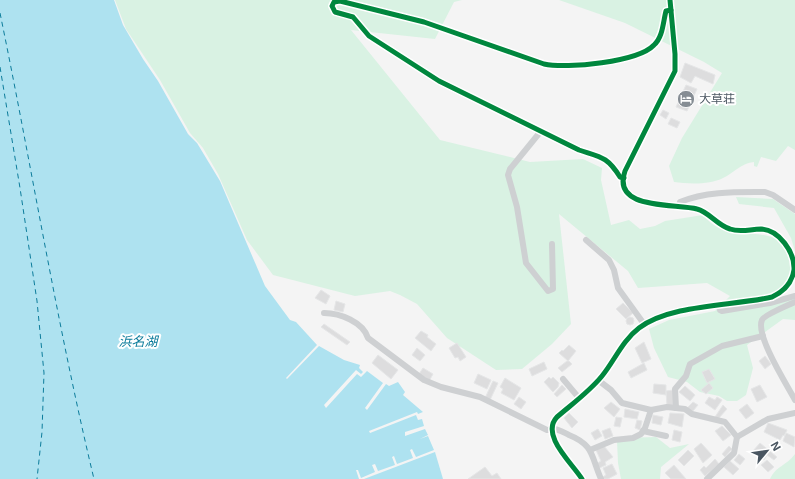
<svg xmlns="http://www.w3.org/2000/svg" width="795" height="479" font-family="Inter,'Noto Sans JP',sans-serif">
	<rect width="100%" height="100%" fill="#f4f4f4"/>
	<g fill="#d9f2e3">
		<path d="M115,0H462L454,2L435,39L351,30L440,140L530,162L583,159L602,168L601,180L611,225L629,220L640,229L655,226L665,221L703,215C726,242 747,228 774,238C788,243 794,265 789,279C787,285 778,292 773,297H795V320L783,319L747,345L753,368L746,395L737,401H727L719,396L700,392L687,382L668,377L654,348L649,329L669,320L715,311L730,296L707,283L638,288L628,271L559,214L571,324L552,344L522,369L496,370L447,338L417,304L400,295L390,291L355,296L273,275L247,240L218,174L203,148L190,133L160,80L126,29Z"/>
		<path d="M559,0H795V150L788,146L776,161L761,157L757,167L754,166V162C741,163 734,173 723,178C710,185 688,184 674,182L669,166L682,138L722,73L704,62L625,23Z"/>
		<polygon points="736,197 773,199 795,214 795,251 791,238 774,208 739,204"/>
		<polygon points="656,437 670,448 689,444 661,467 660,479 621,479 618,463 617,441 621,438"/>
		<path d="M795,454V479H770C776,466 786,466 795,454Z"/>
	</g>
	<g fill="#aee2f0">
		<polygon points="0,0 114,0 123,25 143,59 158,81 188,134 197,143 220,181 265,286 290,320 296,322 317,345 286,378 287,379 319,346 344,360 360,365 359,368 363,372 361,374 356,370 324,405 326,408 357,374 361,377 367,371 383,383 365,408 367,410 386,384 389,386 398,382 405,392 403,395 423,412 418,414 417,412 369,431 370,433 416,415 418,420 422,419 424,426 405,432 405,436 425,429 428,435 420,439 428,436 434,450 416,457 412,449 410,450 413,458 397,464 394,456 392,457 395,465 378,471 375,464 372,465 375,472 361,478 358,470 356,470 359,479 0,479"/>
		<polygon points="435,452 443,479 364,479"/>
	</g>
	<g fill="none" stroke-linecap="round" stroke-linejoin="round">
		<g stroke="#0c7c9b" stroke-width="1" stroke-dasharray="5 4" stroke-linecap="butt">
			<path d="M0,13C32,168 57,325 94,479"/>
			<polyline points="0,67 20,188 37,301 44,373 42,432 37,479"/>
		</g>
	</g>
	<g fill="#ddddde" stroke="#e5e6e7">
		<polygon points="685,63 715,75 713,84 695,76 691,83 680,77"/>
		<polygon points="686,85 697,89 687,111 676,107"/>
		<polygon points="663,110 669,113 666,119 660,115"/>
		<polygon points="671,118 680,122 677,128 668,124"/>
		<polygon points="321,290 330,296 326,304 315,298"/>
		<polygon points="336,301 345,304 343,312 334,310"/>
		<polygon points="623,303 633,313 626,319 616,309"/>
		<circle cx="630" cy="321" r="4"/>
		<polygon points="324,324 350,342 347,345 321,327"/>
		<polygon points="421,331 428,335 427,337 436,344 431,351 415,338"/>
		<polygon points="644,342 651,359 642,363 635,348"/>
		<polygon points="457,343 466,357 460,361 458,357 455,358 449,348"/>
		<polygon points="569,345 576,351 568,361 559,353 562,350 563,351"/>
		<polygon points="417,348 425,355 420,361 412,355"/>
		<polygon points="378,355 398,370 391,379 372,363"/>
		<polygon points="765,356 771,364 765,369 759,361"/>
		<polygon points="567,361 569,361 572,364 562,372 558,368"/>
		<polygon points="544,362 547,369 532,376 529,369"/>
		<polygon points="644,363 647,370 631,378 628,372"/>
		<polygon points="423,368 433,374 429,381 419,374"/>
		<polygon points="709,369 715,379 707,383 702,372"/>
		<polygon points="478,374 491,380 487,389 474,383"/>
		<polygon points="549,377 551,379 553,377 559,383 558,387 553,392 544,382"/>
		<polygon points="505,378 521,388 514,400 501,393 503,389 500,387"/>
		<polygon points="493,381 498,383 490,400 485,398"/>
		<polygon points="709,383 713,388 706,394 701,390"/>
		<polygon points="654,384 666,385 666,395 653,393"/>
		<polygon points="562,385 566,389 557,397 554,394"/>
		<polygon points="760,385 767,397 757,402 751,389"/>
		<polygon points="685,386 695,395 690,401 679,392"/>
		<polygon points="673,390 675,405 667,406 666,391"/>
		<polygon points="519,397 526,402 521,409 514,404"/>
		<polygon points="709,397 715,400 717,397 722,400 715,410 705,403"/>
		<polygon points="611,402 620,409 614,417 604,408"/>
		<polygon points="693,402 698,405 693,411 686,409"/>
		<polygon points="747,404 754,413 746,419 739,410"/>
		<polygon points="723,405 727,409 718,419 715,417"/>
		<polygon points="625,409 639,412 637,419 624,417"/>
		<polygon points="569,413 578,422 572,428 564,418"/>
		<polygon points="670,413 684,414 682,427 668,423"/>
		<polygon points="653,415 663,417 661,425 652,423"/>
		<polygon points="616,417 622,418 620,427 614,426"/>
		<polygon points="637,420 642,421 640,430 635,428"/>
		<polygon points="768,423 787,430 784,436 783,435 780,440 764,432"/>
		<polygon points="722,426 731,435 723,441 715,431"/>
		<polygon points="610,428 613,436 605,439 602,431"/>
		<polygon points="598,429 602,436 595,440 591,433"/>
		<polygon points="674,430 682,432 680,442 672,440"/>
		<polygon points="786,433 795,437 794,447 783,441"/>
		<polygon points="701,443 712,455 703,463 694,449"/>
		<polygon points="760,443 777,457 774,460 767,455 764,460 753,451"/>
		<polygon points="604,446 613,457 605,462 606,465 597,469 596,464 601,461 596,450"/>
		<polygon points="729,446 732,449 725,457 722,454"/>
		<polygon points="688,450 694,456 684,466 678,460"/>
		<polygon points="739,454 745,459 740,465 734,460"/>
		<polygon points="715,459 719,464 705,476 700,470 704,466 706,468"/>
		<polygon points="767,460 774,467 768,472 761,465"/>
		<polygon points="730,461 739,469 733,475 724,467"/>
		<polygon points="612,464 617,474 608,479 602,479 601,478 606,475 603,468"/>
		<polygon points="674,465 686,479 671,479 665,473"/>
		<polygon points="485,467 492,476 497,473 501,479 468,479"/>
	</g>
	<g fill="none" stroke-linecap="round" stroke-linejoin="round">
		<g stroke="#ced0d2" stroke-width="6">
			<polyline points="541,131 510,169 508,175 517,207 526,263 548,291 553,289 552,244"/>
			<path d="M624,178L620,177C607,156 600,157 579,150L439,81L369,36L353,17L335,12L332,6L334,2L340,1L424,22L544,64C567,69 638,62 654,45C663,37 663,22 666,11L671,10"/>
			<path d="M679,206L680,202C706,191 737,192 765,192L773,195L795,210"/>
			<polyline points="586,240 609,260 614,270 618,288 644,324"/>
			<path d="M795,302C789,305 764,315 762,320C755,335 787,385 795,400"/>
			<polyline points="719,306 720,310 722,311 770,303 795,296"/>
			<path d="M324,313C340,313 363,322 368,338L424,380L441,387L480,397L547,430H551"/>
			<polyline points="563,379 579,398"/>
			<polyline points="598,380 611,390 622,403 651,410"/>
			<polyline points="676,408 675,389 686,376 690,364 722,346 763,336"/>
			<path d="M551,428C558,429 563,432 569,435C594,445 591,456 601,479"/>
			<polyline points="643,431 666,436"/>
			<polyline points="737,437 768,419 795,413"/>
			<polyline points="590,450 614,440 633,438 641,434 645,428 651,410 667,407 685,409 692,414 725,422 737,437 734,453 707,479"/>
			<path d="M582,479C572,463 540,435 557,417C572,404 589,392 602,376C615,360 622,341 639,328C671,304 733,306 772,297C783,292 792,283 794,270C795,252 779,230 761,229C750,229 741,233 730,229C717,225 709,212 697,209C676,203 611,211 625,171L675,71V54L670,0"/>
		</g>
		<defs>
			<g id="cycleway">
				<path d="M624,178L620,177C607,156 600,157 579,150L439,81L369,36L353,17L335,12L332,6L334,2L340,1L424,22L544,64C567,69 638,62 654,45C663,37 663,22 666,11L671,10"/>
				<path d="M582,479C572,463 540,435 557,417C572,404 589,392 602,376C615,360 622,341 639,328C671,304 733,306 772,297C783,292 792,283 794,270C795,252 779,230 761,229C750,229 741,233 730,229C717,225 709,212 697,209C676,203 611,211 625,171L675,71V54L670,0"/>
			</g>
		</defs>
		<use href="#cycleway" stroke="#fff" stroke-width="8"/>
		<use href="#cycleway" stroke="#00873e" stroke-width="5"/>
	</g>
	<defs>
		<symbol id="hotel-disc" viewBox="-11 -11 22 22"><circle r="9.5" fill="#868d94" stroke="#fff"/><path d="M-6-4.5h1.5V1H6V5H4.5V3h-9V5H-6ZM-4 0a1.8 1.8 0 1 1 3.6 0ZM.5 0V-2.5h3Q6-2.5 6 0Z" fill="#fff"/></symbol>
	</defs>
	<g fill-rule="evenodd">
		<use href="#hotel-disc" x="676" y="89" width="20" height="20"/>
	</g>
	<g text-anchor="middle" stroke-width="4" stroke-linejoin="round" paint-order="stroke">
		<g font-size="12" fill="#4a5661" stroke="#fff" text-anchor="start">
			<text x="699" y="103">大草荘</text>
		</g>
		<g font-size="13" font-style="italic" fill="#0c7c9b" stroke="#fff">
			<text x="138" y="346">浜名湖</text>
		</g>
	</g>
	<g transform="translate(767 451) rotate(61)" stroke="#ffffff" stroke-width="3" paint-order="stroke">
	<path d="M0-3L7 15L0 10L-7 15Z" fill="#4a5661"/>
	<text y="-6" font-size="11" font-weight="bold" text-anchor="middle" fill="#4a5661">N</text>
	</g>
</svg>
